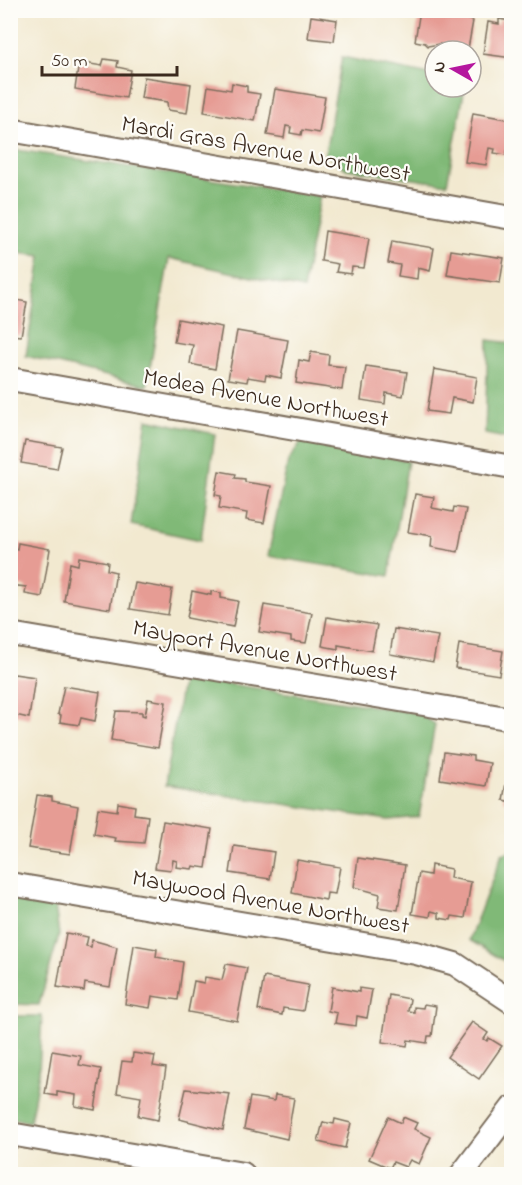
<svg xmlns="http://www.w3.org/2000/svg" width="522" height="1185" font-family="'Indie Flower',sans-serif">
	<rect width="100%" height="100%" fill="#fdfcf7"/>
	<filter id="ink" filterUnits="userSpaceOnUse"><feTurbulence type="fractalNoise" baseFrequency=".0167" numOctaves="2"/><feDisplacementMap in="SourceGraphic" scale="12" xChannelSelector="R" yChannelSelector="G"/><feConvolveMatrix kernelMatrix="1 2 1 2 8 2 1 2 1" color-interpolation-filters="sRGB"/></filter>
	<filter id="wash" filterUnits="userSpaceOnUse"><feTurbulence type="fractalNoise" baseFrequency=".008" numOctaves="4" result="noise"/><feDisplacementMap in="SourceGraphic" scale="24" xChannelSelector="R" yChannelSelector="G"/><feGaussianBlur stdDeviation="1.35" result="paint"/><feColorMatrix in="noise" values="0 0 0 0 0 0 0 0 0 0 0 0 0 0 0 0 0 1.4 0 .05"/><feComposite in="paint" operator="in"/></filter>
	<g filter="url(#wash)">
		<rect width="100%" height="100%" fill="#f2e9d0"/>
		<g fill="#80b977" stroke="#5e724a" stroke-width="1.5">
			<polygon points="342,57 435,76 435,87 465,87 447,184 346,169 325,154"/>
			<polygon points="11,149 320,196 303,289 169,258 147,386 26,356 41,256 11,252"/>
			<polygon points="488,340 511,343 511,439 485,434"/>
			<polygon points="147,419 215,434 201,540 131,525"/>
			<polygon points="303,439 408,461 389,576 268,556 288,461"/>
			<polygon points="183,677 418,713 435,724 419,817 388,820 164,786"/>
			<polygon points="511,851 512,851 511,965 469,940 502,854"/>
			<polygon points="11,898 55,905 59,935 39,1005 11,1004"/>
			<polygon points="10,1016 42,1016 39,1072 30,1122 11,1118"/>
		</g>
		<g id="blocks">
			<g fill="#e69c94">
				<polygon points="420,10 448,13 448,10 456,10 455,15 473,21 468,49 439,44 428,46 425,43 415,41"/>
				<polygon points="311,16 337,20 334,41 308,38"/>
				<polygon points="499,19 510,21 512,58 483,54 488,22 499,24"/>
				<polygon points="104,59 118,61 117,67 131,70 126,98 75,89 79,62 102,66"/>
				<polygon points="144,77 191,84 187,113 168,110 167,102 141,98"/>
				<polygon points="232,83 247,86 247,92 260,94 255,121 204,112 208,86 231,90"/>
				<polygon points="275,89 325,97 319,133 302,130 301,135 290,133 291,127 286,126 284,138 267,135"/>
				<polygon points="473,113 512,120 512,152 507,151 506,155 494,153 495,149 489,148 486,165 465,162"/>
				<polygon points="325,231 369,238 364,268 352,267 351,274 336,272 338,264 321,261"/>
				<polygon points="392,241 434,248 430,271 418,268 417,279 398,276 400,265 388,263"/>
				<polygon points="451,250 504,258 500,283 447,275"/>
				<polygon points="10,290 17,291 16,300 27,302 21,336 10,335"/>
				<polygon points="178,319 222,327 215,369 190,364 193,345 174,342"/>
				<polygon points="237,331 288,340 281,378 266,375 265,380 248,377 247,382 228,379"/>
				<polygon points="311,352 329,355 328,365 345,367 342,390 296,383 299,360 309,362"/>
				<polygon points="366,366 407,372 403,396 386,393 385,404 361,400"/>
				<polygon points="434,369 477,377 473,402 452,398 449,414 427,411"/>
				<polygon points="25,441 62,447 57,469 21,463"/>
				<polygon points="219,471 236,474 235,478 245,479 245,482 271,486 264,523 246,520 247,513 219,508 221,496 215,495"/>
				<polygon points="415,494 434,497 432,508 453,512 454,507 466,509 458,552 431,547 432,536 408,532"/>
				<polygon points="18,543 50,549 42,597 25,594 26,587 10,585 10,547 17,549"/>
				<polygon points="79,557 108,562 107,570 116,572 110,609 64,601 70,563 78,565"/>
				<polygon points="135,583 172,589 168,615 130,609"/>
				<polygon points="192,591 211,595 211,591 221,593 221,598 238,601 233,627 187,618"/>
				<polygon points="264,605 312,613 306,643 291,641 291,637 259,632"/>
				<polygon points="327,617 377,625 372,651 338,645 338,649 322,646"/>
				<polygon points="394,629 438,636 433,662 390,654"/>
				<polygon points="459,644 503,651 499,675 455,668"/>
				<polygon points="14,674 35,677 29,718 10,714 10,689"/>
				<polygon points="64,686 100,692 95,721 81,718 79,725 60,722 61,715 58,714"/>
				<polygon points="148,699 166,702 158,748 111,740 116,711 142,712 142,715 145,716"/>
				<polygon points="444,752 473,756 473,760 490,763 486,786 440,779"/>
				<polygon points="510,761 512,761 512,802 503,800"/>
				<polygon points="37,795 52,797 52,801 78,806 70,854 28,848"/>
				<polygon points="118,803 135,806 134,814 148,816 144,843 115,841 116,838 94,834 98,808 117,811"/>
				<polygon points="163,821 212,829 206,868 193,866 192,869 176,867 177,861 173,860 171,870 155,868"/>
				<polygon points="234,846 274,852 270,879 230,873"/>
				<polygon points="358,858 405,865 398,910 378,907 380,894 354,887"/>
				<polygon points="297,860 340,867 335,894 327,893 326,900 292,893"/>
				<polygon points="431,865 451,869 450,878 471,882 465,918 452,916 451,920 439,918 439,913 431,911 430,917 412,914 419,873 430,875"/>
				<polygon points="66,933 88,937 86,946 91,947 92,940 117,947 110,987 85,983 84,991 57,987"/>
				<polygon points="134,945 157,949 156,957 183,962 178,1000 152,996 150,1008 125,1004"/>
				<polygon points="226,964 247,968 237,1021 188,1012 194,981 204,983 205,977 222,980"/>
				<polygon points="264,977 308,985 303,1011 283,1008 282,1015 258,1010"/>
				<polygon points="332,987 359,992 359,988 372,990 367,1018 357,1016 356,1026 335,1023 337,1013 328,1011"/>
				<polygon points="389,995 410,999 408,1011 414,1012 414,1007 423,1008 424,1004 436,1006 432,1036 428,1036 427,1043 408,1040 407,1046 382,1042"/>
				<polygon points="472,1022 488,1033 484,1039 487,1041 489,1038 502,1046 479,1079 447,1057"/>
				<polygon points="52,1051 81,1056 79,1065 101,1069 95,1110 75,1106 76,1095 57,1092 57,1096 45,1094"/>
				<polygon points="133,1053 155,1056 153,1066 166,1068 158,1120 138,1116 141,1097 117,1093 122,1061 132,1062"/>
				<polygon points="186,1089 230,1094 223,1130 179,1119"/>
				<polygon points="275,1095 294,1098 287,1139 244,1129 250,1097 274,1101"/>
				<polygon points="388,1117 401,1123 403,1117 417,1123 414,1129 431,1137 419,1164 410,1160 406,1167 393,1162 390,1168 369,1159"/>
				<polygon points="335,1119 351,1123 345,1148 318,1142 323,1122 334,1124"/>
			</g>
		</g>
	</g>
	<g filter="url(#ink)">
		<use href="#blocks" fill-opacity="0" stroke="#7b6d5c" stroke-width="1.5"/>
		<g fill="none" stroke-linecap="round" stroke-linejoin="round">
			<defs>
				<g id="minor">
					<polyline points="10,130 512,218"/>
					<polyline points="10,379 512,467"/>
					<polyline points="10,634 512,719"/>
					<polyline points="10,884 416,953 455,964 512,1002"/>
					<polyline points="10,1134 243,1174"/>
					<polyline points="462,1174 512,1108"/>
				</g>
			</defs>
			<use href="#minor" stroke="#7b6d5c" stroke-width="26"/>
			<use href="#minor" stroke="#fff" stroke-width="22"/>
		</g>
	</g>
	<g text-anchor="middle" stroke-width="4.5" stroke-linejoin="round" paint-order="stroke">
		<g font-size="24" fill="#3b2a1e" stroke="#fdfcf7">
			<text transform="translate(266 148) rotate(10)" y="8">Mardi Gras Avenue Northwest</text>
			<text transform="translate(266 397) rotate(10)" y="8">Medea Avenue Northwest</text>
			<text transform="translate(265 650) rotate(10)" y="8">Mayport Avenue Northwest</text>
			<text transform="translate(271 901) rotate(10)" y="8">Maywood Avenue Northwest</text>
		</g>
	</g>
	<rect width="522" height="1185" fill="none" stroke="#fdfcf7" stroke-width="36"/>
	<g transform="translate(453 69) rotate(279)"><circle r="28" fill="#fdfcf7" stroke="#afa8a0" stroke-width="1.5"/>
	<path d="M0-4.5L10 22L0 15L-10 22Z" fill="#b5179e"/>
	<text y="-9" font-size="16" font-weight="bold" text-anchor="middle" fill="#3b2a1e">N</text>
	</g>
	<path d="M42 66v9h135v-9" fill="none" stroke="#3b2a1e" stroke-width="3"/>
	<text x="51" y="66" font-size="18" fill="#3b2a1e" stroke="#fdfcf7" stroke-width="4.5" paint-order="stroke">50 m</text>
</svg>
